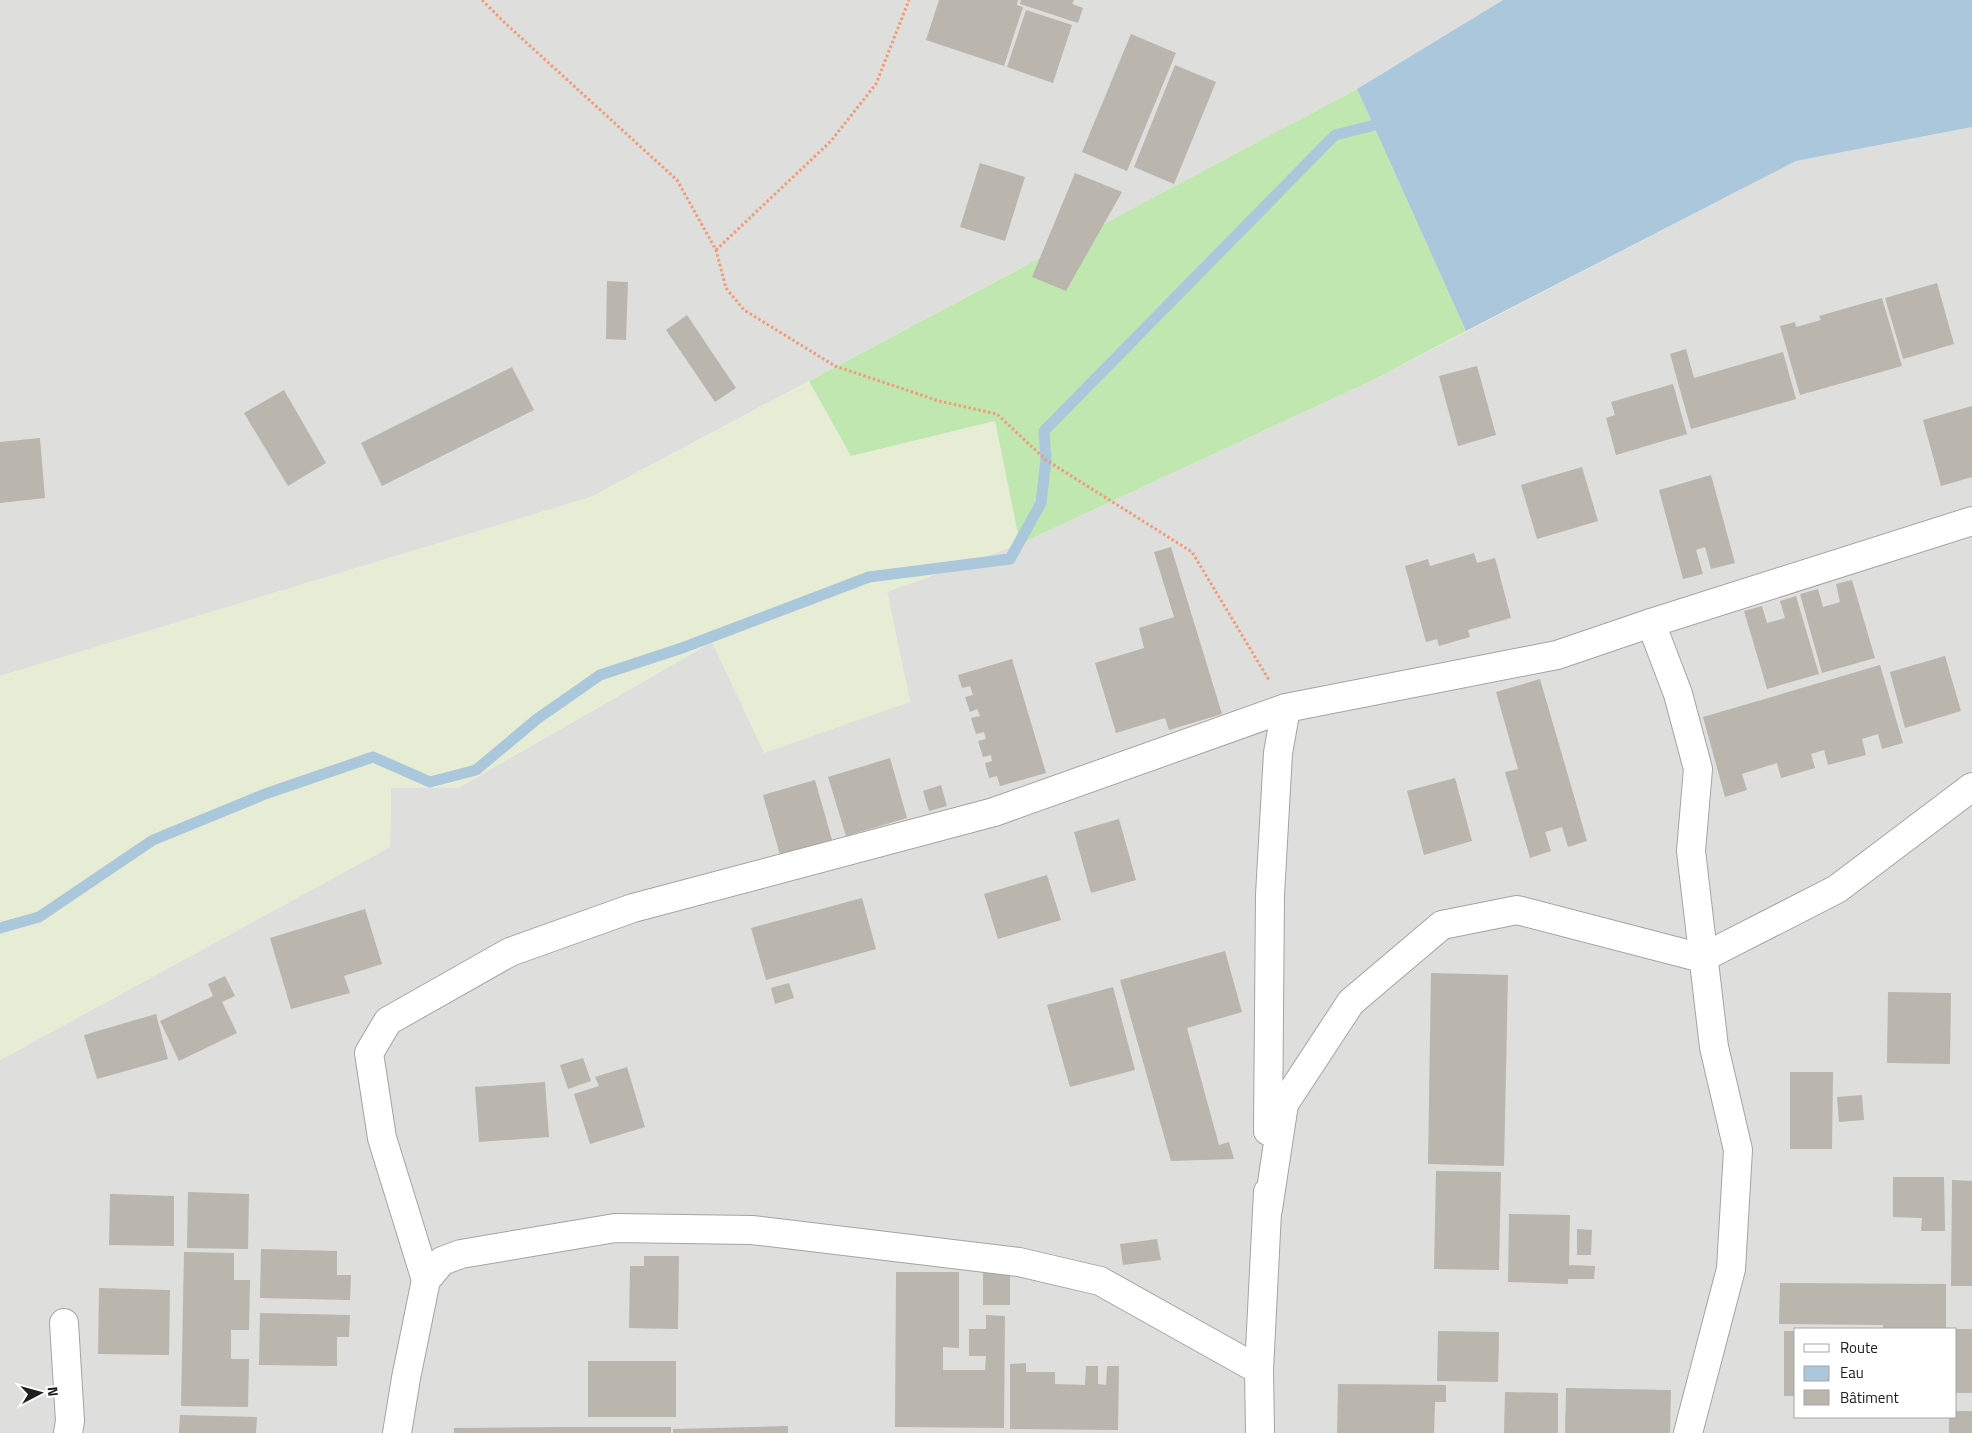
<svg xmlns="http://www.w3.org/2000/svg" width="1972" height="1433" font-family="'Titillium Web',sans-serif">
	<rect width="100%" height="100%" fill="#f0efe8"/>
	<g fill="#dededd" fill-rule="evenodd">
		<polygon points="0,0 1503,0 1357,89 591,497 0,676"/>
		<path d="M1972,127V1433H0V1060L390,847L391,788H458L712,642L910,702L887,592L1020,544L1375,379L1796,161ZM1796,1329H1956V1417H1796Z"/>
	</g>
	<polygon fill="#e7edd4" points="809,381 851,456 995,421 1020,544 887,592 910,702 764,753 712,642 458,788 391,788 390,847 0,1060 0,676 591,497"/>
	<polygon fill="#c1e7b1" points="1357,89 1466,331 1375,379 1020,544 995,421 851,456 809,381"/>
	<polygon fill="#abc7db" points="1503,0 1972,0 1972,127 1796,161 1466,331 1357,89"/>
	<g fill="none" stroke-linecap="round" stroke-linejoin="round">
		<polyline stroke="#abc7db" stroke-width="11" points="0,928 39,917 153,840 265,794 373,757 430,782 476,770 537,719 600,675 682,648 869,577 1010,559 1041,503 1046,460 1044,431 1335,135 1387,122"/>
	</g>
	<g fill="#bab5ad">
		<polygon points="939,0 1018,0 1017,5 1023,7 1004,66 926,40"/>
		<polygon points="1021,0 1074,0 1072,4 1083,8 1078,23 1020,4"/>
		<polygon points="1026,10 1072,25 1053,83 1007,67"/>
		<polygon points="1131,34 1176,53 1127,171 1082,152"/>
		<polygon points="1175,65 1216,82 1174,184 1134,167"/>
		<polygon points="980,163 1025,177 1005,241 960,227"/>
		<polygon points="1075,173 1122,192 1066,291 1032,277"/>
		<polygon points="607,281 628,282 626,340 606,339"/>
		<polygon points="1937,283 1954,344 1903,359 1885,298"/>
		<polygon points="1882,298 1902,366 1800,395 1780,326 1795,322 1796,327 1821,320 1819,316"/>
		<polygon points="687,315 736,388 715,402 666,330"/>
		<polygon points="1686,349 1694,378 1783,352 1796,399 1691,429 1670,354"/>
		<polygon points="1477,366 1496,435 1458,446 1439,376"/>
		<polygon points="512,367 534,410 382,486 361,443"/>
		<polygon points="1673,384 1687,434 1616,455 1606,418 1615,415 1611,402"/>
		<polygon points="284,390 326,463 288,486 244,413"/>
		<polygon points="1972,406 1972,477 1941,486 1923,420"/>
		<polygon points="40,438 45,498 0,503 0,442"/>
		<polygon points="1582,467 1598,521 1537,539 1521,485"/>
		<polygon points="1711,475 1735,563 1711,569 1705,547 1696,550 1703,574 1683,579 1659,490"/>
		<polygon points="1171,547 1222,714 1169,730 1165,718 1116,733 1095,663 1144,648 1139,628 1174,617 1154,552"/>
		<polygon points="1474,553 1477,563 1495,558 1511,618 1468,630 1470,637 1439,646 1437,639 1426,642 1405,566 1428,559 1430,566"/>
		<polygon points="1852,580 1875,658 1822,673 1800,594 1818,589 1823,607 1840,602 1836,584"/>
		<polygon points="1796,596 1819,674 1767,689 1744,611 1762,606 1767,623 1785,618 1780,601"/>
		<polygon points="1945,656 1961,711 1905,728 1890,672"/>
		<polygon points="1012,659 1046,773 1000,786 997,776 989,778 985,763 992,761 991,755 983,757 978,741 986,739 984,732 976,734 971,718 980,716 977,709 970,712 965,697 973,695 970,686 962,688 958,675"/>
		<polygon points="1880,665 1903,743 1882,749 1878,734 1862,739 1866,755 1828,765 1824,750 1811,754 1815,768 1781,778 1777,763 1742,774 1747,790 1725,797 1703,717"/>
		<polygon points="1540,679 1587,841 1568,847 1562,827 1545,832 1551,851 1530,858 1505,772 1518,769 1496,692"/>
		<polygon points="890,758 907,818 846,836 828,777"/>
		<polygon points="1455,778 1472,841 1424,855 1407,791"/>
		<polygon points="815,780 832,840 780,855 763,795"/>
		<polygon points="941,785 947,806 929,811 923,791"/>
		<polygon points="1119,819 1136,880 1091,893 1074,832"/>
		<polygon points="1047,875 1061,920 998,939 984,894"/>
		<polygon points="862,898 876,949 766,980 751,928"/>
		<polygon points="365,909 382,964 344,976 350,993 291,1009 270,938"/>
		<polygon points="1225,951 1242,1012 1187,1028 1219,1145 1229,1142 1234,1159 1171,1161 1120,980"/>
		<polygon points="1431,973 1508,975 1504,1166 1428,1164"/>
		<polygon points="225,976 235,996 222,1002 237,1033 179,1061 160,1021 213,996 208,984"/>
		<polygon points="789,983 794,998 775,1004 771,988"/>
		<polygon points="1113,987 1135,1070 1070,1087 1047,1005"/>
		<polygon points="1888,992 1951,993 1950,1064 1887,1063"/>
		<polygon points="156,1014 168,1059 97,1079 84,1035"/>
		<polygon points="583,1058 591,1081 568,1089 560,1065"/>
		<polygon points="627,1067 645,1127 590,1144 574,1094 599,1086 595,1077"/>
		<polygon points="1790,1072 1833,1072 1832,1149 1790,1149"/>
		<polygon points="545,1082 549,1137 479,1142 475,1087"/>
		<polygon points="1862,1095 1864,1120 1839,1122 1837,1097"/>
		<polygon points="1436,1171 1501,1172 1499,1270 1434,1269"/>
		<polygon points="1893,1177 1944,1177 1945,1231 1921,1231 1922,1218 1893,1217"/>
		<polygon points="1952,1180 1972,1181 1972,1286 1951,1286"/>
		<polygon points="188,1192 249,1194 248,1249 187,1248"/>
		<polygon points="110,1194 174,1196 174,1246 109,1245"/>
		<polygon points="1509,1214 1570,1215 1569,1265 1595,1266 1594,1279 1568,1279 1568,1284 1508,1282"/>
		<polygon points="1577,1229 1592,1230 1591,1255 1577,1255"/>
		<polygon points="1157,1239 1161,1260 1123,1265 1120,1244"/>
		<polygon points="261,1249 337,1251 337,1275 351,1275 350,1300 260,1298"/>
		<polygon points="184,1252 234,1253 234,1280 250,1280 249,1330 231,1330 231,1359 249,1359 248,1407 181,1406"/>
		<polygon points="644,1256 679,1256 678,1329 629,1328 630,1266 644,1266"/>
		<rect x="983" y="1270" width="27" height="35"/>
		<polygon points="896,1272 959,1272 959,1348 943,1347 943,1370 985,1370 986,1356 969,1356 969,1329 986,1329 986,1315 1005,1316 1004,1428 895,1427"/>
		<polygon points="1780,1283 1946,1284 1946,1329 1883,1329 1883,1325 1779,1324"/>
		<polygon points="99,1288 170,1290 169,1355 98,1354"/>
		<polygon points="260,1313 350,1315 349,1337 337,1337 337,1366 259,1365"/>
		<rect x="1956" y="1329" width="16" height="64"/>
		<polygon points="1438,1331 1499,1332 1498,1382 1437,1381"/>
		<rect x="1784" y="1331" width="12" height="65"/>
		<rect x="588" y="1361" width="88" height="56"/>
		<polygon points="1026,1363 1026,1372 1055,1372 1055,1384 1085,1385 1086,1366 1098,1366 1098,1384 1106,1385 1107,1366 1119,1366 1118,1430 1010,1429 1010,1364"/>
		<polygon points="1338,1384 1446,1385 1446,1402 1435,1402 1434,1433 1337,1433"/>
		<polygon points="1566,1388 1671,1390 1670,1433 1565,1433"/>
		<polygon points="1505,1392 1558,1393 1558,1433 1504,1433"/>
		<polygon points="1956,1411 1972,1411 1972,1433 1949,1433 1949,1417 1956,1417"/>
		<polygon points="180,1415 257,1417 256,1433 179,1433"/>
		<polygon points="788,1426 788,1433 673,1433 673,1429"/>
		<polygon points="563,1427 671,1427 671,1433 454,1433 454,1428"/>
	</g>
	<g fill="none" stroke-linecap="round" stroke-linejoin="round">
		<defs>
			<g id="street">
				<polyline points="1651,623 1678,694 1698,769 1691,851 1714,1047 1738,1150 1731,1269 1688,1433"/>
				<polyline points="1268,1131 1270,895 1278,753 1286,708"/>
				<polyline points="1268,1209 1284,1104 1351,1002 1442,925 1517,910 1702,958 1837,889 1972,787"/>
				<polyline points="426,1280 382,1138 369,1053 388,1021 510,952 633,908 994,812 1286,708 1557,655 1651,623 1972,521"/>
				<polyline points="64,1323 70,1421 68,1433"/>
				<polyline points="397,1433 406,1378 426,1280 442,1261 461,1254 615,1228 752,1230 1019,1262 1100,1281 1259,1370"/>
				<polyline points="1260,1433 1259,1370 1268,1192"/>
			</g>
		</defs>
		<use href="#street" stroke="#a4a4a4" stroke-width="30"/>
		<g stroke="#f29b77" stroke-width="3" stroke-dasharray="2.5 2.5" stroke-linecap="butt">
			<polyline points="482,0 506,24 677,180 716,250 726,288 744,310 835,366 939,401 997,414 1046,460 1192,552 1269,680"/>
			<polyline points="716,250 831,141 876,84 909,0"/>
		</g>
		<use href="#street" stroke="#fff" stroke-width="28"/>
	</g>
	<rect x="1794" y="1328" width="162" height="90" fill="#ffffff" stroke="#a6a6a6"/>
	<rect x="1804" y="1344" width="25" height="8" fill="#ffffff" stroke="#a6a6a6"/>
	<text x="1840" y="1353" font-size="15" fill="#202020">Route</text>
	<rect x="1804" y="1366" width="25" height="15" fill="#abc7db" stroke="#a6a6a6"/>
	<text x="1840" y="1378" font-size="15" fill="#202020">Eau</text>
	<rect x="1804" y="1390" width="25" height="15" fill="#bab5ad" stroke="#a6a6a6"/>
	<text x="1840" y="1403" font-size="15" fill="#202020">Bâtiment</text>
	<g transform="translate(40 1393) rotate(84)" stroke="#ffffff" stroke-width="4" paint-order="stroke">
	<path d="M0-4L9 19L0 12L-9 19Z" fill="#202020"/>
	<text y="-8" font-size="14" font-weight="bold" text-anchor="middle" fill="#202020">N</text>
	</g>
</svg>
